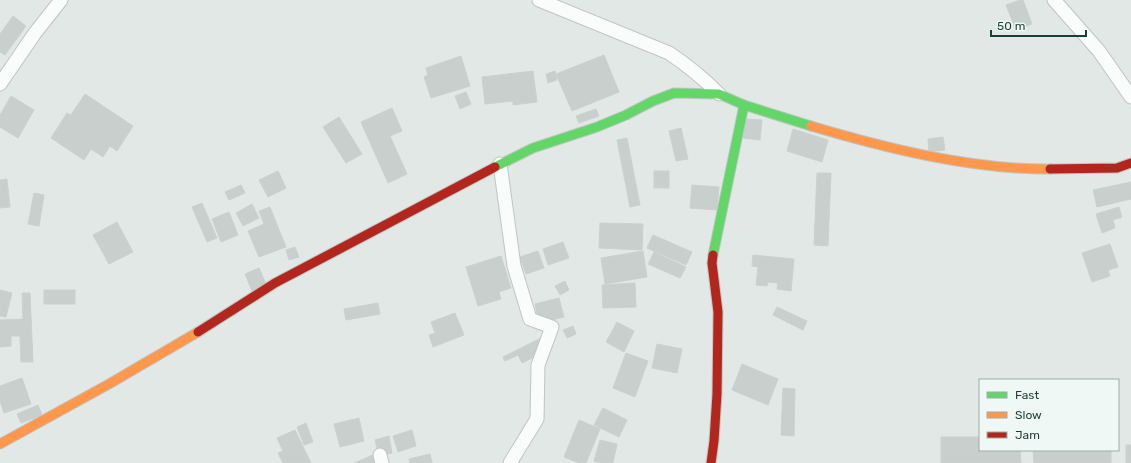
<svg xmlns="http://www.w3.org/2000/svg" width="1131" height="463" font-family="Rubik,sans-serif">
	<rect width="100%" height="100%" fill="#e1e8e5"/>
	<g fill="#c8cfcc" stroke="#cad1ce">
		<polygon points="1020,0 1023,0 1032,24 1016,30 1006,5"/>
		<polygon points="13,16 26,26 5,55 0,52 0,34"/>
		<polygon points="604,55 619,92 572,111 556,74"/>
		<polygon points="461,56 470,86 431,98 424,77 428,75 426,68"/>
		<polygon points="533,71 537,102 513,105 513,101 485,104 482,77"/>
		<polygon points="555,71 557,80 548,83 546,74"/>
		<polygon points="466,92 471,104 460,109 455,96"/>
		<polygon points="85,94 133,126 117,151 110,146 103,157 91,149 84,160 51,138 67,113 71,115"/>
		<polygon points="11,96 34,110 18,138 0,127 0,115"/>
		<polygon points="392,108 402,131 390,136 407,174 388,183 361,122"/>
		<polygon points="596,109 599,116 579,123 576,116"/>
		<polygon points="339,117 362,154 346,163 323,127"/>
		<polygon points="745,119 762,120 760,140 743,138"/>
		<polygon points="681,128 688,159 676,161 669,131"/>
		<polygon points="793,129 828,140 822,162 787,151"/>
		<polygon points="943,137 945,150 929,152 928,139"/>
		<polygon points="627,138 640,205 630,207 617,140"/>
		<polygon points="278,171 286,188 268,197 259,180"/>
		<rect x="654" y="171" width="15" height="17"/>
		<polygon points="817,173 831,173 828,246 814,245"/>
		<polygon points="7,179 10,207 0,208 0,180"/>
		<polygon points="1131,182 1131,199 1097,207 1093,190"/>
		<polygon points="241,185 245,193 229,200 225,192"/>
		<polygon points="692,185 719,187 717,210 690,208"/>
		<polygon points="34,193 44,195 39,226 28,224"/>
		<polygon points="202,203 217,238 207,242 192,207"/>
		<polygon points="252,204 259,218 243,226 236,213"/>
		<polygon points="270,207 286,247 259,257 248,231 264,224 259,211"/>
		<polygon points="1119,207 1122,217 1113,220 1115,228 1102,233 1096,214"/>
		<polygon points="229,212 238,235 221,242 212,219"/>
		<polygon points="117,222 133,252 109,264 93,235"/>
		<polygon points="600,223 643,224 642,250 599,248"/>
		<polygon points="653,235 692,252 686,265 647,248"/>
		<polygon points="563,242 569,258 548,265 543,249"/>
		<polygon points="1110,244 1118,267 1108,270 1110,276 1092,282 1082,253"/>
		<polygon points="295,247 299,257 289,260 286,250"/>
		<polygon points="538,251 544,268 526,274 520,257"/>
		<polygon points="643,251 647,277 605,284 601,258"/>
		<polygon points="654,252 686,267 680,278 648,264"/>
		<polygon points="753,255 794,259 791,291 777,289 778,283 768,282 767,286 756,285 758,267 752,266"/>
		<polygon points="501,256 511,288 499,292 501,299 478,306 466,267"/>
		<polygon points="259,268 266,284 252,291 245,274"/>
		<polygon points="565,281 569,290 560,295 555,286"/>
		<polygon points="635,283 636,307 603,308 602,285"/>
		<polygon points="0,290 12,293 6,317 0,316"/>
		<rect x="44" y="290" width="31" height="14"/>
		<polygon points="22,293 30,293 33,362 21,362 20,336 11,336 11,346 0,347 0,320 23,319"/>
		<polygon points="559,298 564,317 539,323 535,304"/>
		<polygon points="378,303 380,314 346,320 344,309"/>
		<polygon points="777,307 807,321 803,330 773,315"/>
		<polygon points="455,313 464,335 433,347 429,335 435,333 431,322"/>
		<polygon points="617,322 634,331 624,352 606,342"/>
		<polygon points="573,326 576,334 567,338 563,330"/>
		<polygon points="541,338 547,351 522,363 518,355 505,361 503,357"/>
		<polygon points="657,344 682,349 677,373 652,368"/>
		<polygon points="626,353 648,361 635,397 613,388"/>
		<polygon points="742,364 778,379 768,405 732,390"/>
		<polygon points="22,378 31,404 4,413 0,401 0,386"/>
		<polygon points="783,388 795,389 794,436 781,435"/>
		<polygon points="38,405 42,415 21,423 17,414"/>
		<polygon points="603,408 627,420 619,437 594,425"/>
		<polygon points="359,418 364,441 340,447 334,424"/>
		<polygon points="579,420 600,429 586,463 579,463 564,457"/>
		<polygon points="306,423 313,442 304,445 297,427"/>
		<polygon points="295,430 311,463 283,463 278,453 283,451 277,438"/>
		<polygon points="412,430 416,446 398,452 393,436"/>
		<polygon points="389,436 392,453 379,456 375,440"/>
		<polygon points="941,437 980,437 980,450 1020,450 1021,463 941,463"/>
		<polygon points="600,440 617,444 613,463 601,463 594,461"/>
		<rect x="1126" y="445" width="5" height="18"/>
		<polygon points="1033,450 1111,450 1111,463 1034,463"/>
		<polygon points="430,454 432,463 410,463 409,459"/>
		<polygon points="373,455 376,463 354,463"/>
	</g>
	<g fill="none" stroke-linecap="round" stroke-linejoin="round">
		<defs>
			<g id="street">
				<path d="M539,0L669,53C687,65 703,78 719,94"/>
				<polyline points="1054,0 1099,51 1131,97"/>
				<polyline points="0,84 35,33 61,0"/>
				<polyline points="500,164 514,266 530,319 552,327 538,365 537,419 510,463"/>
				<polyline points="380,455 382,463"/>
			</g>
			<g id="fast">
				<polyline points="495,167 533,148 597,127 626,115 653,101 674,93 719,94 744,105 811,126"/>
				<polyline points="713,255 744,105"/>
			</g>
			<g id="slow">
				<path d="M811,126C885,148 973,170 1050,169"/>
				<polyline points="0,444 109,384 198,332"/>
			</g>
			<g id="jam">
				<polyline points="1050,169 1117,168 1131,163"/>
				<polyline points="198,332 275,283 495,167"/>
				<polyline points="711,463 714,441 717,394 718,312 712,263 713,255"/>
			</g>
		</defs>
		<use href="#street" stroke="#bec5c2" stroke-width="15"/>
		<use href="#fast" stroke="#bdc6c3" stroke-width="11"/>
		<use href="#slow" stroke="#bdc6c3" stroke-width="11"/>
		<use href="#jam" stroke="#bdc6c3" stroke-width="11"/>
		<use href="#street" stroke="#fafcfb" stroke-width="13"/>
		<use href="#fast" stroke="#63d668" stroke-width="9"/>
		<use href="#slow" stroke="#ff974d" stroke-width="9"/>
		<use href="#jam" stroke="#b3261e" stroke-width="9"/>
	</g>
	<rect x="979" y="379" width="140" height="72" fill="#eff8f4" stroke="#9bada8"/>
	<rect x="987" y="392" width="20" height="6" fill="#63d668" stroke="#9bada8"/>
	<text x="1015" y="399" font-size="12" fill="#1e3d36">Fast</text>
	<rect x="987" y="412" width="20" height="6" fill="#ff974d" stroke="#9bada8"/>
	<text x="1015" y="419" font-size="12" fill="#1e3d36">Slow</text>
	<rect x="987" y="432" width="20" height="6" fill="#b3261e" stroke="#9bada8"/>
	<text x="1015" y="439" font-size="12" fill="#1e3d36">Jam</text>
	<path d="M991 30v6h95v-6" fill="none" stroke="#1e3d36" stroke-width="2"/>
	<text x="997" y="30" font-size="12" fill="#1e3d36" stroke="#eff8f4" stroke-width="3" paint-order="stroke">50 m</text>
</svg>
